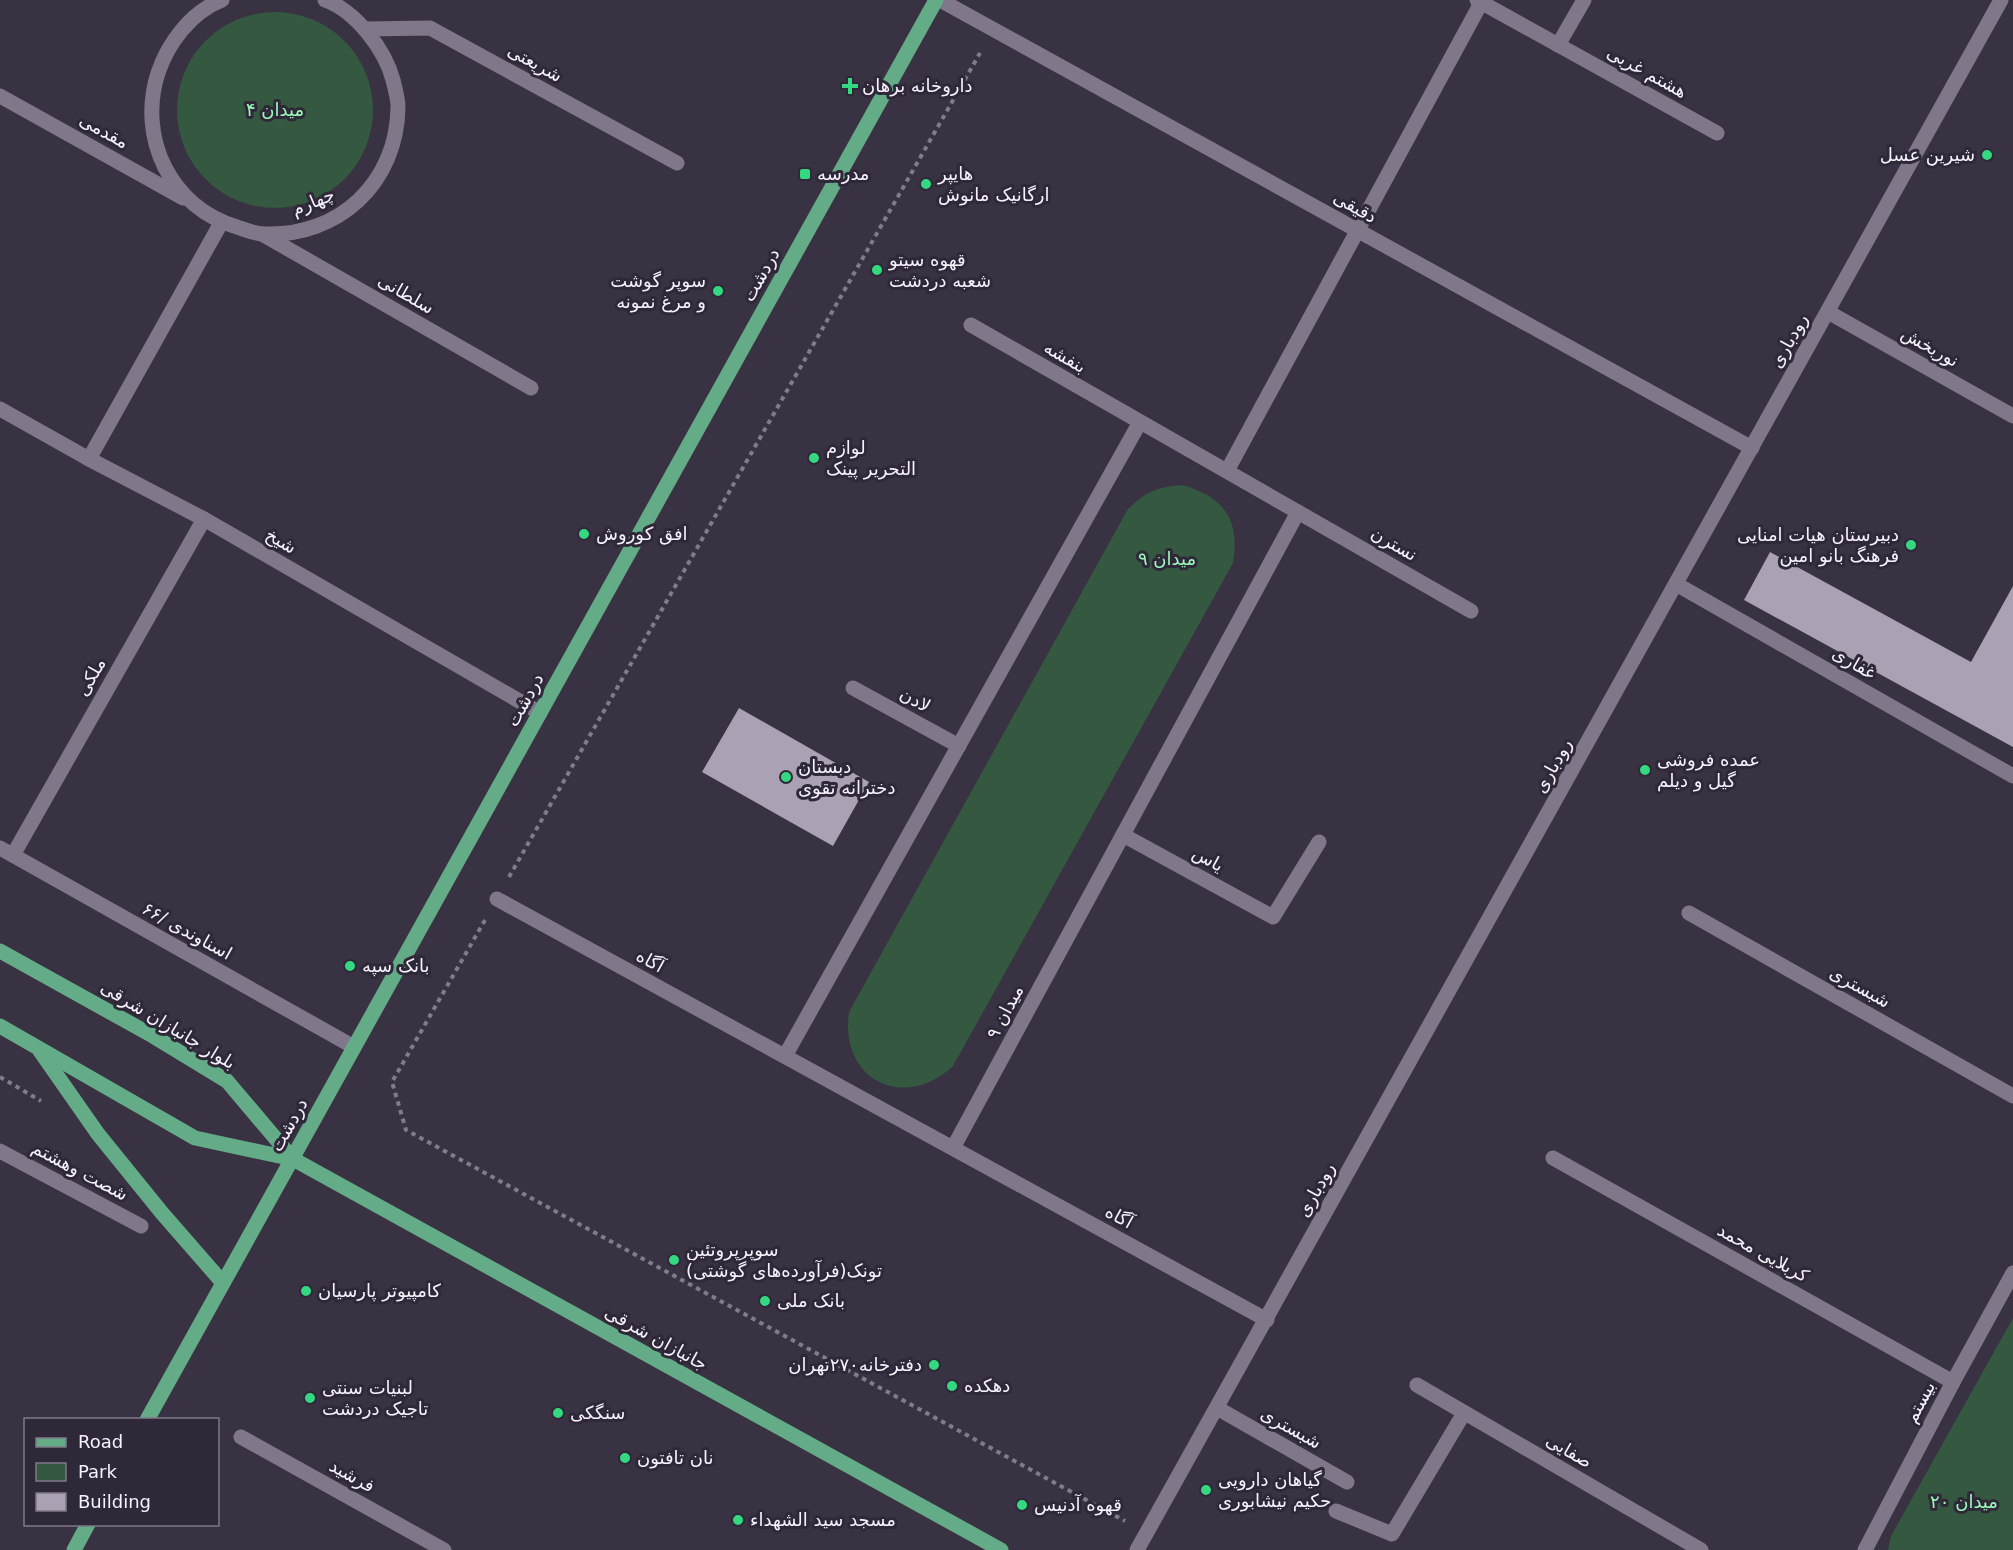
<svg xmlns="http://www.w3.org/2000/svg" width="2013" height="1550" font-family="'DejaVu Sans','Noto Naskh Arabic',sans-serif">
	<rect width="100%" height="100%" fill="#393242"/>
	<g fill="#345840">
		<circle cx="275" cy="110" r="98"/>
		<path d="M1183,485C1225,498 1240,520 1233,563L953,1066C904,1112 839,1080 849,1012L1128,509C1147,491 1157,487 1183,485Z"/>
		<polygon points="2013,1318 2013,1550 1888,1550 1891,1536"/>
	</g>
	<g fill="#aaa1b5">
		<polygon points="1770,552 1971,662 2013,586 2013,747 1744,600"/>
		<polygon points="739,708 869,782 833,846 702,772"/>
	</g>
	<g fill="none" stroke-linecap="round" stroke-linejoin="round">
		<g stroke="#827b89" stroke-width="4" stroke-dasharray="4.5 4.5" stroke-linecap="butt">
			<polyline points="509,877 980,53"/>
			<polyline points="485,920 392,1082 406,1130 1125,1521"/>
			<polyline points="0,1077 41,1101"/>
		</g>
		<g stroke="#80788a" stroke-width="15">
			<path d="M222,0C191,12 168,43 158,73C137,138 171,208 237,227C246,230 255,234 264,234C339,237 397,183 398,107C398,98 395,89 393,80C385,50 356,11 325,0"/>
			<polyline points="940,0 1752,448"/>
			<polyline points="1477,0 1717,133"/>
			<polyline points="366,29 430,28 677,163"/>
			<polyline points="1558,45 1584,0"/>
			<polyline points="0,96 183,198"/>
			<polyline points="262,234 531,388"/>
			<polyline points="1828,312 2013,416"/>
			<polyline points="971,325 1471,611"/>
			<polyline points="0,409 89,459 204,519 540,713"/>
			<polyline points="89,459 221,223"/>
			<polyline points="1227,471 1481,3"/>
			<polyline points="1676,584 2013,776"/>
			<polyline points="853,688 959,746"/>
			<polyline points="1123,835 1273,917 1319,842"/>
			<polyline points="0,848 354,1047"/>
			<polyline points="13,855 204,519"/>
			<polyline points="497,899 1267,1320"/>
			<polyline points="1689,913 2013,1096"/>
			<polyline points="785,1056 1140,422"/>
			<polyline points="953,1148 1298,512"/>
			<polyline points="0,1151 141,1226"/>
			<polyline points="1553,1158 1953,1382"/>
			<polyline points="1417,1385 1701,1550"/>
			<polyline points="1217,1408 1347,1482"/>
			<polyline points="241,1437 444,1550"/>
			<polyline points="1336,1511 1392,1534 1464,1413"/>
			<polyline points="1137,1550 2001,0"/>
			<polyline points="1865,1550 1953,1382 2013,1273"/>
		</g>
		<g stroke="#64ac87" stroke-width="15">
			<polyline points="0,951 153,1036 227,1081 293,1159"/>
			<polyline points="0,1026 195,1138 293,1159 1001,1550"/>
			<polyline points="40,1051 98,1134 162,1213 223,1283"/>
			<polyline points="147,1420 936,0"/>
			<polyline points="74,1550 88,1524"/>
		</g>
	</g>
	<g fill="#34d881" stroke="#2f2838" stroke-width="2">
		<path d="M847 77h6v6h6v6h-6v6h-6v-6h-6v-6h6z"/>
		<circle cx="1987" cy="155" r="6"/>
		<rect x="799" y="168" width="12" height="12" rx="3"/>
		<circle cx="926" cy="184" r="6"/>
		<circle cx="877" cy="270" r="6"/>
		<circle cx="718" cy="291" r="6"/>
		<circle cx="814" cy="458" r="6"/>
		<circle cx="584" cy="534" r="6"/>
		<circle cx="1911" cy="545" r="6"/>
		<circle cx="1645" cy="770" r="6"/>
		<circle cx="786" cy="777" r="6"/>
		<circle cx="350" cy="966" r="6"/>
		<circle cx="674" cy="1260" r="6"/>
		<circle cx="306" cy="1291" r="6"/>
		<circle cx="765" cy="1301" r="6"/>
		<circle cx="934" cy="1365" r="6"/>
		<circle cx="952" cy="1386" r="6"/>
		<circle cx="310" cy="1398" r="6"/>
		<circle cx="558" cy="1413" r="6"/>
		<circle cx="625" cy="1458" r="6"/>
		<circle cx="1206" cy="1490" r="6"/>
		<circle cx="1022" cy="1505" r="6"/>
		<circle cx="738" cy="1520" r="6"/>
	</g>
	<g text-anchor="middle" stroke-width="6" stroke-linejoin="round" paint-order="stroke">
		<g font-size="18" fill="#f6f1fc" stroke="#2f2838">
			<text transform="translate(535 63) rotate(29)" y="6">شریعتی</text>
			<text transform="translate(1647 72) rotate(29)" y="6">هشتم غربی</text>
			<text transform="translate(104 131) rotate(29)" y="6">مقدمی</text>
			<text transform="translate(313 202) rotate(-23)" y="6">چهارم</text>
			<text transform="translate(1355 207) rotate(29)" y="6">دقیقی</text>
			<text transform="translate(761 275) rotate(-61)" y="6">دردشت</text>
			<text transform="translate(406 294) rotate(30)" y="6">سلطانی</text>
			<text transform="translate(1789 341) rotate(-61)" y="6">رودباری</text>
			<text transform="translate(1930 347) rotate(29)" y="6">نوربخش</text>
			<text transform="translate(1065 357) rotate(30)" y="6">بنفشه</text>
			<text transform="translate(281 541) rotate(30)" y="6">شیخ</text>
			<text transform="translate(1394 544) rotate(30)" y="6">نسترن</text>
			<text transform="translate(1854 663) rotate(30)" y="6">غفاری</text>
			<text transform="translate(91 677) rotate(-60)" y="6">ملکی</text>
			<text transform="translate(525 700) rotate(-61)" y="6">دردشت</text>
			<text transform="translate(915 700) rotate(29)" y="6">لادن</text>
			<text transform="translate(1553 766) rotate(-61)" y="6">رودباری</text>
			<text transform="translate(1208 859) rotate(29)" y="6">یاس</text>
			<text transform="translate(187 931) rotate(29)" y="6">اسناوندی /۶۶</text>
			<text transform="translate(650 961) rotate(29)" y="6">آگاه</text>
			<text transform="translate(1860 987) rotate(29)" y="6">شبستری</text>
			<text transform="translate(1005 1012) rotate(-62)" y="6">میدان ۹</text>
			<text transform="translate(168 1025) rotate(31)" y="6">بلوار جانبازان شرقی</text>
			<text transform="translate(289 1125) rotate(-61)" y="6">دردشت</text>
			<text transform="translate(80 1171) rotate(28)" y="6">شصت وهشتم</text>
			<text transform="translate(1316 1190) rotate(-61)" y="6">رودباری</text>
			<text transform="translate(1119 1217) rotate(29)" y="6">آگاه</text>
			<text transform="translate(1763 1253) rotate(29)" y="6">کربلایی محمد</text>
			<text transform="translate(656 1338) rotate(29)" y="6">جانبازان شرقی</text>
			<text transform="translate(1920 1402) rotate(-62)" y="6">بیستم</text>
			<text transform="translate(1291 1428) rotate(29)" y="6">شبستری</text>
			<text transform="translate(1569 1451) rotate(30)" y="6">صفایی</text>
			<text transform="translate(352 1476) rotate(29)" y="6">فرشید</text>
		</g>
		<g font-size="18" fill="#f6f1fc" stroke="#2f2838" text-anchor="start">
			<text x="862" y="92">داروخانه برهان</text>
			<text x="1975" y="161" text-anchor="end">شیرین عسل</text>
			<text x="817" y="180">مدرسه</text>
			<text x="938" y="180">هایپر<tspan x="938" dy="21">ارگانیک مانوش</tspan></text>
			<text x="889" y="266">قهوه سیتو<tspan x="889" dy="21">شعبه دردشت</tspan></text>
			<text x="706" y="287" text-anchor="end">سوپر گوشت<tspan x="706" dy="21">و مرغ نمونه</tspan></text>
			<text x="826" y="454">لوازم<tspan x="826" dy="21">التحریر پینک</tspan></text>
			<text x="596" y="540">افق کوروش</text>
			<text x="1899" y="541" text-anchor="end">دبیرستان هیات امنایی<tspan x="1899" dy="21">فرهنگ بانو امین</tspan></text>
			<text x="1657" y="766">عمده فروشی<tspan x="1657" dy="21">گیل و دیلم</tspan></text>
			<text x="798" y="773">دبستان<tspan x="798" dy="21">دخترانه تقوی</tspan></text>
			<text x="362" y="972">بانک سپه</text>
			<text x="686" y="1256">سوپرپروتئین<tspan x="686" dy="21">تونک(فرآورده‌های گوشتی)</tspan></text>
			<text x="318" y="1297">کامپیوتر پارسیان</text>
			<text x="777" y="1307">بانک ملی</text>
			<text x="922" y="1371" text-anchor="end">دفترخانه۲۷۰تهران</text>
			<text x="964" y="1392">دهکده</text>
			<text x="322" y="1394">لبنیات سنتی<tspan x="322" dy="21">تاجیک دردشت</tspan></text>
			<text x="570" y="1419">سنگکی</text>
			<text x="637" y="1464">نان تافتون</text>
			<text x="1218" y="1486">گیاهان دارویی<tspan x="1218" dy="21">حکیم نیشابوری</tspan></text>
			<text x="1034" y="1511">قهوه آدنیس</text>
			<text x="750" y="1526">مسجد سید الشهداء</text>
		</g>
		<g font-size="18" fill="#9af9bb" stroke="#2f2838">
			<text x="275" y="116">میدان ۴</text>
			<text x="1167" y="565">میدان ۹</text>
			<text x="1964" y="1508">میدان ۲۰</text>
		</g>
	</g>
	<rect x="24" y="1418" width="195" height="108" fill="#2f2838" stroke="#7f7886" stroke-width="1.5"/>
	<rect x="36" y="1438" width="30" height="9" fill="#64ac87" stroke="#7f7886" stroke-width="1.5"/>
	<text x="78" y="1448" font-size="18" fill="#f6f1fc">Road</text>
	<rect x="36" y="1463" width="30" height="18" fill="#345840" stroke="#7f7886" stroke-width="1.5"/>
	<text x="78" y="1478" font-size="18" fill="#f6f1fc">Park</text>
	<rect x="36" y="1493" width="30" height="18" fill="#aaa1b5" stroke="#7f7886" stroke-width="1.5"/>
	<text x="78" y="1508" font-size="18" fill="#f6f1fc">Building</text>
</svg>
